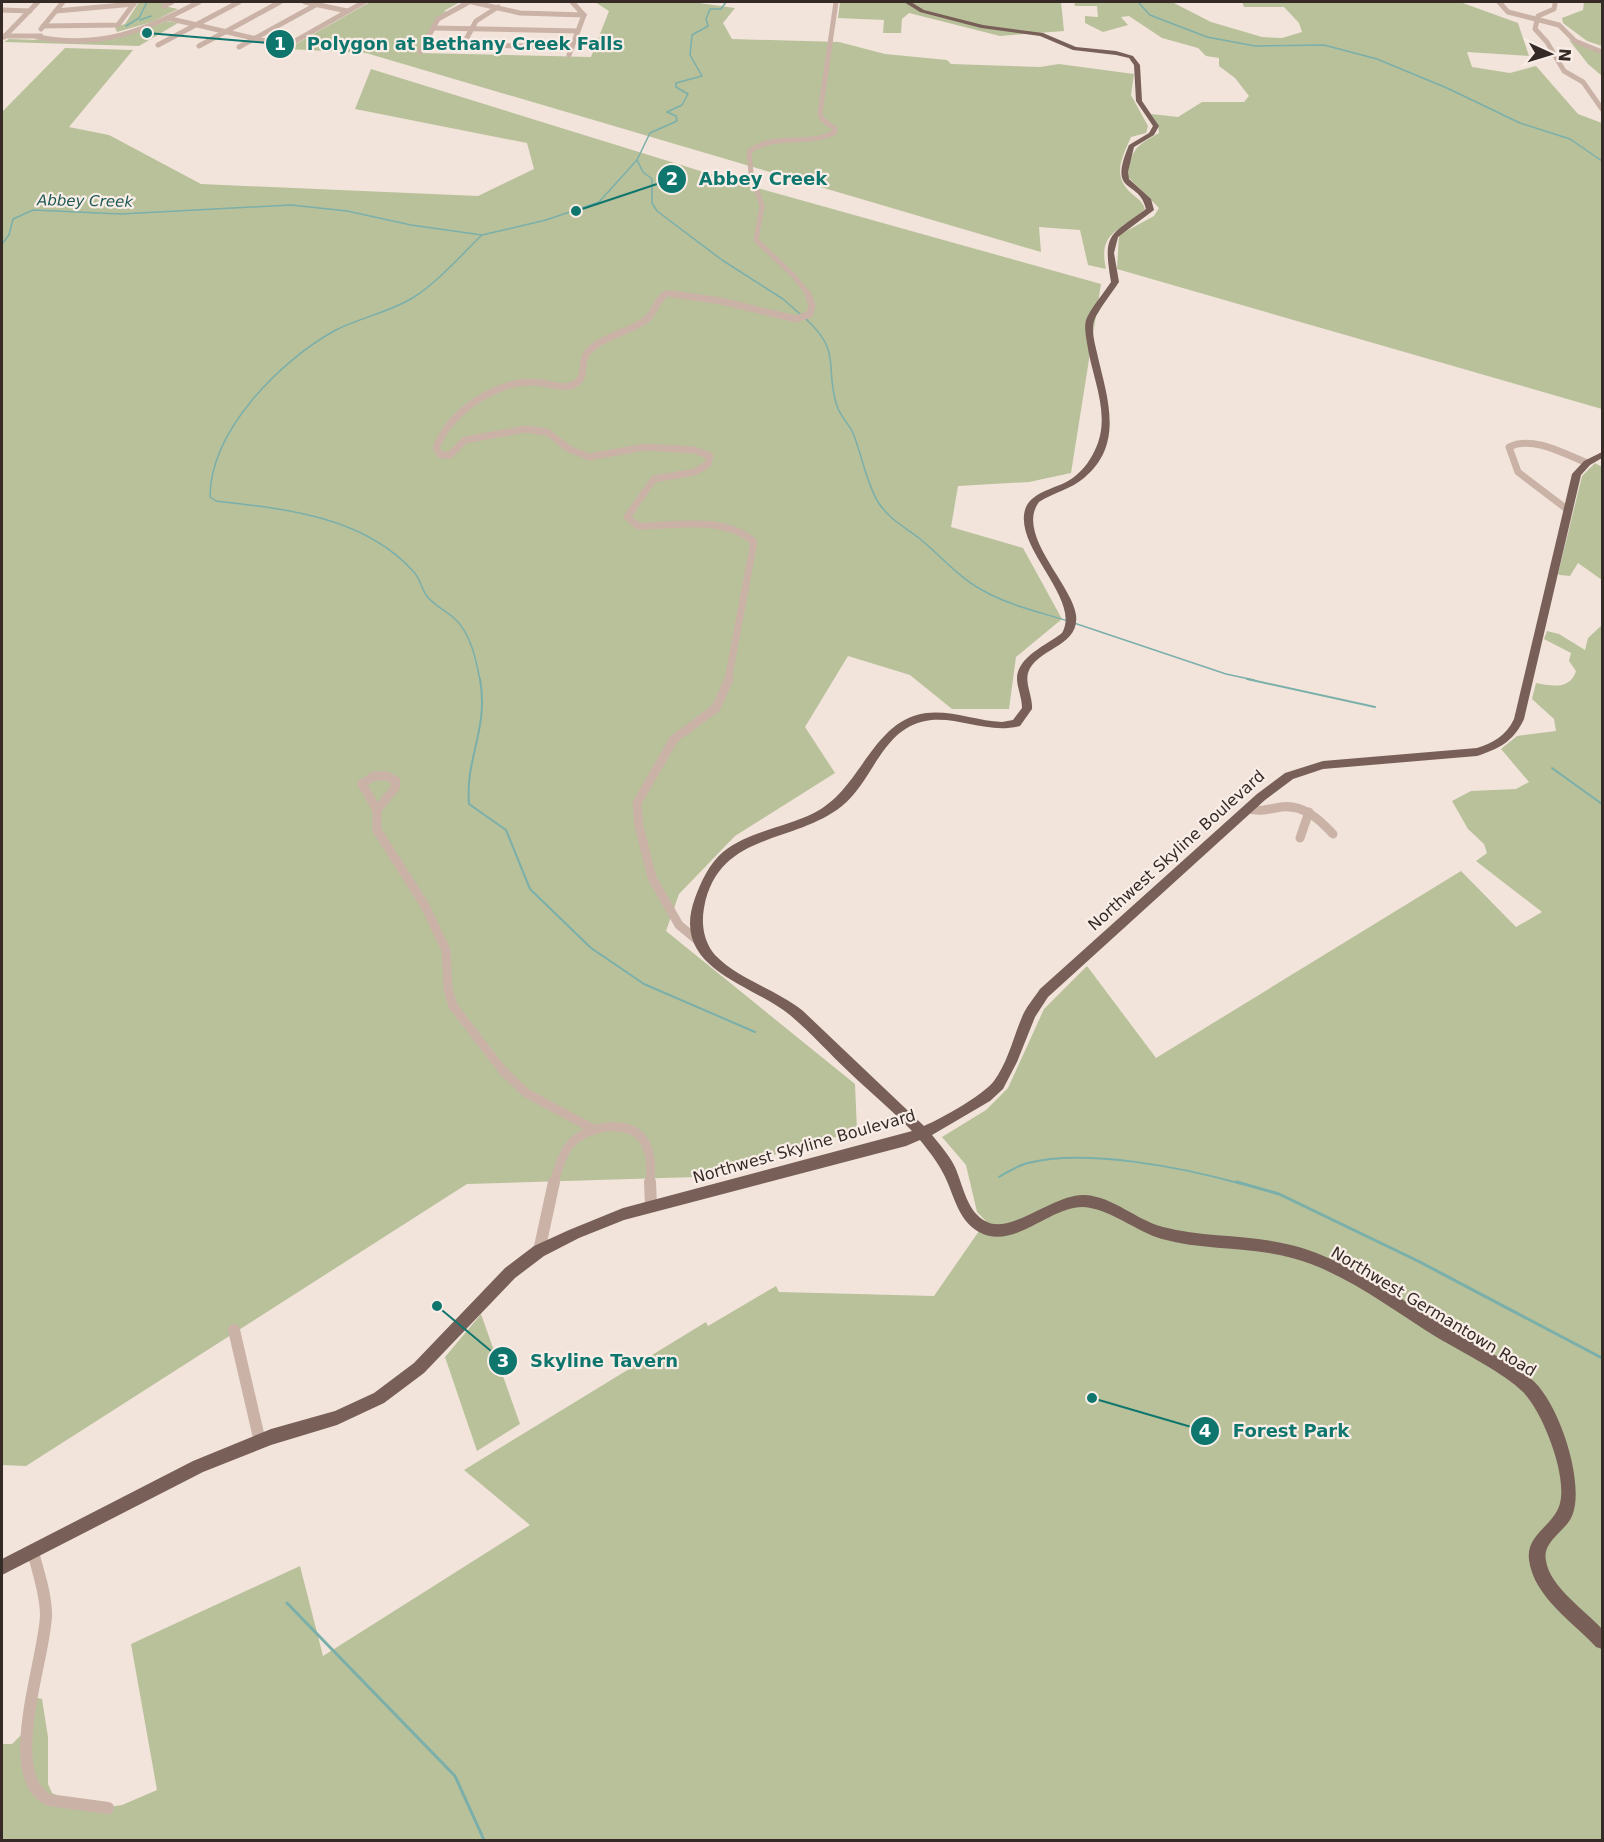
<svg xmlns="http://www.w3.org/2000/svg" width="1604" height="1842" font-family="'DejaVu Sans',sans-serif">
	<rect width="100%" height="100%" fill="#f2e4db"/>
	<g fill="#b9c19b">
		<polygon points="139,2 165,2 164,6 178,9 152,22 117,32 115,27 125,24"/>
		<path d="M370,2H460L444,11L447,12L440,17L420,53L591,57L609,11L595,2H692L735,8L723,23L732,39L839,42L885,54L947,60L951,64L1040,67L1059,64L1134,74L1131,95L1148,126L1146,133L1131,137C1123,156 1112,174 1129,191C1136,198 1142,200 1145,209C1124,232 1097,228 1106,269L1088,265L1080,230L1039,227L1041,252L366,53L287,49Z"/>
		<polygon points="840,2 1061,2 1064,31 1000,36 909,13 902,19 901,33 883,33 884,20 838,18"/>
		<path d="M1074,2H1172L1211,22L1262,37L1282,38L1302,32L1299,23L1284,7H1244L1242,2H1460L1518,23L1529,56L1467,52L1472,67L1510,73L1536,66L1578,114L1602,123V409L1117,269L1119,235L1154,216L1159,208L1127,176C1133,148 1134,147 1159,133L1158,125L1151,114L1178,117L1202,102H1244L1249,96L1235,78L1219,66V58L1206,56L1198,48L1162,38L1129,16L1121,17L1128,25L1103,32L1085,23V16L1098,17L1097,6H1075Z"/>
		<polygon points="1584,2 1602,2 1602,46 1587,41 1563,23 1562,18 1583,10"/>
		<path d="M166,21L178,23L139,46L4,42L9,39C63,41 119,42 166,21Z"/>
		<polygon points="1569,40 1602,51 1602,76 1588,64"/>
		<polygon points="65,48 133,50 69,127 109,135 201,184 478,196 534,169 527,143 355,109 371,69 736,182 1101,284 1071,473 1029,482 958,486 951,527 1023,548 1062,619 1016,657 1009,709 952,709 910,675 848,656 805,727 835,773 735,836 679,894 666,931 855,1084 857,1131 696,1177 467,1184 26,1466 2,1465 2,112"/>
		<polygon points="1595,463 1602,467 1602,580 1578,563 1570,576 1560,575 1558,574 1582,476"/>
		<path d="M1602,625V1840H2V1744H12L23,1733L33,1697L42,1699L48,1737V1784L52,1793L88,1810L122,1805L157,1790L131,1644L300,1566L323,1656L530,1525L464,1470L706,1322L708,1326L776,1286L779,1292L934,1296L986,1221L977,1212L966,1165L942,1137L986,1110L1008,1088L1044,1009L1087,966L1156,1058L1461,871L1516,927L1542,912L1476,861L1487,853L1484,844L1468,829L1452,801L1471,791L1516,789L1529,782L1501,749L1517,736L1556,731L1554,719L1532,699L1536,683C1552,686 1570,690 1576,671L1569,661L1571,653L1544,639L1547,631L1559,634L1585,650L1588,638Z"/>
		<polygon points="481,1314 520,1424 477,1451 445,1357"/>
	</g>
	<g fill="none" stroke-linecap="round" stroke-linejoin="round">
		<g stroke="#7aafaa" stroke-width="1.5">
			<polyline points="1138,2 1150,15 1207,37 1255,46 1324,45 1377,59 1447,88 1520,123 1570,139 1602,161"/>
			<polyline points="140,20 151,16"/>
			<polyline points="126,26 139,18 147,2"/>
			<polyline points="637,160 643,172 652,179 652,203 657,211 722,260 783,299 801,315"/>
			<polyline points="2,244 9,235 13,219 33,210 121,214 291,205 347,211 411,225 482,235 546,220 599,202 637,160 650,133 677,121 676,116 667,112 682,105 688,94 676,87 676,83 702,76 690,55 692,35 708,26 706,19 710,9 721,9 726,2"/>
			<path d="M806,319C843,353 824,367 837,406C840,416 849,424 853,433C862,455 866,482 878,502C889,519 903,526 919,538C940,555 958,577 982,590C1008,605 1039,612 1068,621"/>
			<polyline points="1074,623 1226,674 1254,680"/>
			<path d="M480,680C476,660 471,633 454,618C445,610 433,605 426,595C421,587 420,578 413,571C363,516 285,509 216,501L210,497C210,431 280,361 334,331C360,317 389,313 414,297C439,281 461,255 482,235"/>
		</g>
		<g stroke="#7aafaa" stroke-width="2">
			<path d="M480,679C489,729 465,758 469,804L506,830L530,889L591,948L644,984L755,1032"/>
			<polyline points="1247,679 1375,707"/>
			<polyline points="1552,768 1602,804"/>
			<path d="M999,1177C1008,1172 1018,1165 1028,1163C1086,1148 1184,1168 1242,1184"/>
		</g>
		<g stroke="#7aafaa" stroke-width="3">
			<polyline points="1237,1182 1279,1194 1418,1261 1602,1358"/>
			<polyline points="287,1603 455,1776 484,1840"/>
		</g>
		<g stroke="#cab2a7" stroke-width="5">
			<polyline points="305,2 347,11"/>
			<polyline points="472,2 520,13 584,15"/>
			<polyline points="572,2 584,15"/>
			<polyline points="1499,2 1508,12 1559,25 1575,41 1602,52"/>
			<polyline points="1555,4 1554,9 1538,16 1535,29 1547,42 1564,71 1583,82 1602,109"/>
			<polyline points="164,6 172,2"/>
			<polyline points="2,10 30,11"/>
			<polyline points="56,11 134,4"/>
			<polyline points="167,18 287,46"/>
			<polyline points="43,26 118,25 135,2"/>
			<polyline points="433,28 578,31"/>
			<polyline points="41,29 63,2"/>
			<polyline points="4,36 41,36"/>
			<polyline points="4,37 38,2"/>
			<path d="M37,37C101,49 144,31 199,2"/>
			<polyline points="424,44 572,47"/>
			<polyline points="158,45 239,2"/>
			<polyline points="463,45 476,21 498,7"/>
			<polyline points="199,46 280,2"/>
			<polyline points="239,47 321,2"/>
			<polyline points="283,48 364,2"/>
			<polyline points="420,52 438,19 469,2"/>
			<polyline points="569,55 584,15"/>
			<polyline points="663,295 667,293 682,295"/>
			<path d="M809,295L793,275L756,240L762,206L751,173L749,152C772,132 809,147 835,132V129L822,119L820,113L836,2"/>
		</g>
		<g stroke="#cab2a7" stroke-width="7">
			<path d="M666,294C656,300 655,312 647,319C629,333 603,335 587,353C580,361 586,375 578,382C566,392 547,382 533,382C494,382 450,412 436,448L441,455H450L465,440L526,429L547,432L569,449L589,457L645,447L694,450L710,456L708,464L695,472L654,479L627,517L638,526C675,526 724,515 754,542L728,680"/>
			<polyline points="672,294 721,301 796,319 810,314 812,305 808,294"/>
			<path d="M1568,510L1518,472L1509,447C1532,435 1565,454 1587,463"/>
		</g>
		<g stroke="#cab2a7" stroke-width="9">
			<polygon points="374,776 387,776 396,781 395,788 377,810 362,784"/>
			<path d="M1248,809C1260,812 1269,809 1281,807C1303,804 1319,819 1333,834"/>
			<polyline points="377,810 377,830 425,906 446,950 448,989 453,1006 503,1071 526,1093 595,1130"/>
			<polyline points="1300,838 1309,812"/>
			<polyline points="702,944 679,925 652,878 639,826 637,803 674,739 716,708 729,679"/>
			<path d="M554,1184C557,1171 561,1156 570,1145C584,1127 626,1118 642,1138C652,1150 651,1170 650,1184"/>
		</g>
		<g stroke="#cab2a7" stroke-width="12">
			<polyline points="650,1182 651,1206"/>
			<polyline points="539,1251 554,1182"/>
			<polyline points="234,1330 260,1442"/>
			<path d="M33,1552C38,1572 46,1594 46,1615C45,1659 0,1777 49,1800L108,1808"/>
		</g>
		<path fill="#785f58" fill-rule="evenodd" d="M904,2H911L924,10L983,25L1043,33L1076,47L1116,51L1133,56L1140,65L1142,101L1159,126L1154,135L1134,147L1128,172L1129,179L1151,199L1154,210L1118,237L1114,253L1119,282C1113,291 1097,312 1094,321C1091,330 1095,344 1097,353C1107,397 1125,444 1084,478C1071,489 1053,493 1039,502C1015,534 1072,584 1076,615C1080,647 1036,648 1028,673C1025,684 1033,697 1032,709L1020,726C985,735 954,713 921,722C881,733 872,782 842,806C793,845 718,831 704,908C701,925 704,942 715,955C739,980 776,989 803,1011L924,1126C942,1118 982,1096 994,1081C1008,1062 1013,1038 1022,1017C1026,1007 1034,998 1040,989L1257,794L1285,773L1323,761L1477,748C1493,743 1506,736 1514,719L1572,474L1584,461L1602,452V458L1590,465L1581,475L1524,719C1514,741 1499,749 1477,756L1323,769L1293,779L1265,800L1048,997L1035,1017L1017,1062L1003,1089L990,1101L932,1135C940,1145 949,1155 955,1167C963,1185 967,1213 987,1222C1012,1234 1055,1193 1085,1195C1114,1197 1136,1220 1163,1227C1205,1238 1249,1234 1291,1245C1343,1258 1388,1291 1432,1318C1465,1338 1499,1356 1530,1378C1558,1399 1586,1483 1572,1516C1565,1532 1542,1541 1546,1561C1550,1587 1586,1611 1602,1629V1649L1596,1647C1573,1622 1534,1597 1529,1560C1526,1536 1549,1528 1558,1509C1571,1482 1543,1412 1523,1392C1504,1373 1462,1352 1438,1338C1392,1310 1345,1272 1292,1258C1250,1246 1205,1251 1162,1239C1137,1232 1109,1208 1083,1207C1048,1207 1014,1251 979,1232C957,1220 954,1193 943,1173C937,1161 928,1150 920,1140L906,1146L624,1220L579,1238L544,1256L515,1278L424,1373L384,1403L337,1425L271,1445L203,1472L2,1575V1559L193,1461L271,1429L335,1411L374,1393L414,1363L505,1268L534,1246L569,1230L623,1208L912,1131C892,1110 870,1092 849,1072C829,1053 811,1033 790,1015C751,983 669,969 695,898C701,882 709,864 723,852C749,831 784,828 814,813C862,789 871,721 926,713C952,710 977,721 1002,722L1013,720L1022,708C1022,698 1018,690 1017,680C1016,657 1047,645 1062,633C1081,601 1020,553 1024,515C1026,493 1052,490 1068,481C1080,474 1089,463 1095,450C1112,415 1092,379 1087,343C1086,336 1084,327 1086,320C1090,309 1104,293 1111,282C1103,233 1108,237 1146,209C1139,178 1107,197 1129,145L1149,133L1153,126L1136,101L1134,65L1129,58L1116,55L1073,50L1040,36L981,28L920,12Z"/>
	</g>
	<g text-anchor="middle" stroke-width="4.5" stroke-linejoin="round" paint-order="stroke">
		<g font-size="15" font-style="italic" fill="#1d5853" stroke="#f9eee7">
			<text transform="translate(85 201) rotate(1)" y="5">Abbey Creek</text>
		</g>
		<g font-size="16" fill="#362a27" stroke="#f9eee7">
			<text transform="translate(1176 850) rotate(-42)" y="6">Northwest Skyline Boulevard</text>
			<text transform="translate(804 1146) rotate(-16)" y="6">Northwest Skyline Boulevard</text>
			<text transform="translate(1434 1311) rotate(31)" y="6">Northwest Germantown Road</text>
		</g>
	</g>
	<path fill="none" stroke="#0f766e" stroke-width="2" d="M147 33L280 44M576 211L672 179M437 1306L503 1361M1092 1398L1205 1431"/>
	<g fill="#0f766e" stroke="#f9eee7" stroke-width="2">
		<circle cx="147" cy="33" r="6"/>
		<circle cx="576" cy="211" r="6"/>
		<circle cx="437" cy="1306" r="6"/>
		<circle cx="1092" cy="1398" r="6"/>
		<circle cx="280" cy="44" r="15"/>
		<circle cx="672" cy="179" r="15"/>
		<circle cx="503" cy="1361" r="15"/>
		<circle cx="1205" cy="1431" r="15"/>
	</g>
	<g font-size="18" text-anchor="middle" font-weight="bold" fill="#fff">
		<text x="280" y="50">1</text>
		<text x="672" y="185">2</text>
		<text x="503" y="1367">3</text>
		<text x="1205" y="1437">4</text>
	</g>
	<g font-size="18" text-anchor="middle" font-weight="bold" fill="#0f766e" stroke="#f9eee7" stroke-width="4.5" stroke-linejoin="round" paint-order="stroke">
		<text x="465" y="50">Polygon at Bethany Creek Falls</text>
		<text x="763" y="185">Abbey Creek</text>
		<text x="604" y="1367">Skyline Tavern</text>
		<text x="1291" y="1437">Forest Park</text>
	</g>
	<rect width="1604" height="1842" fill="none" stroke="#362a27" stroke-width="6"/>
	<g transform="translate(1550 54) rotate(94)" stroke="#f9eee7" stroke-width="4.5" paint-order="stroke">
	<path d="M0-4.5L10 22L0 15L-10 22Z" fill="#362a27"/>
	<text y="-9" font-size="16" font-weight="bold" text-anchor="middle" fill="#362a27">N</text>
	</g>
</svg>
